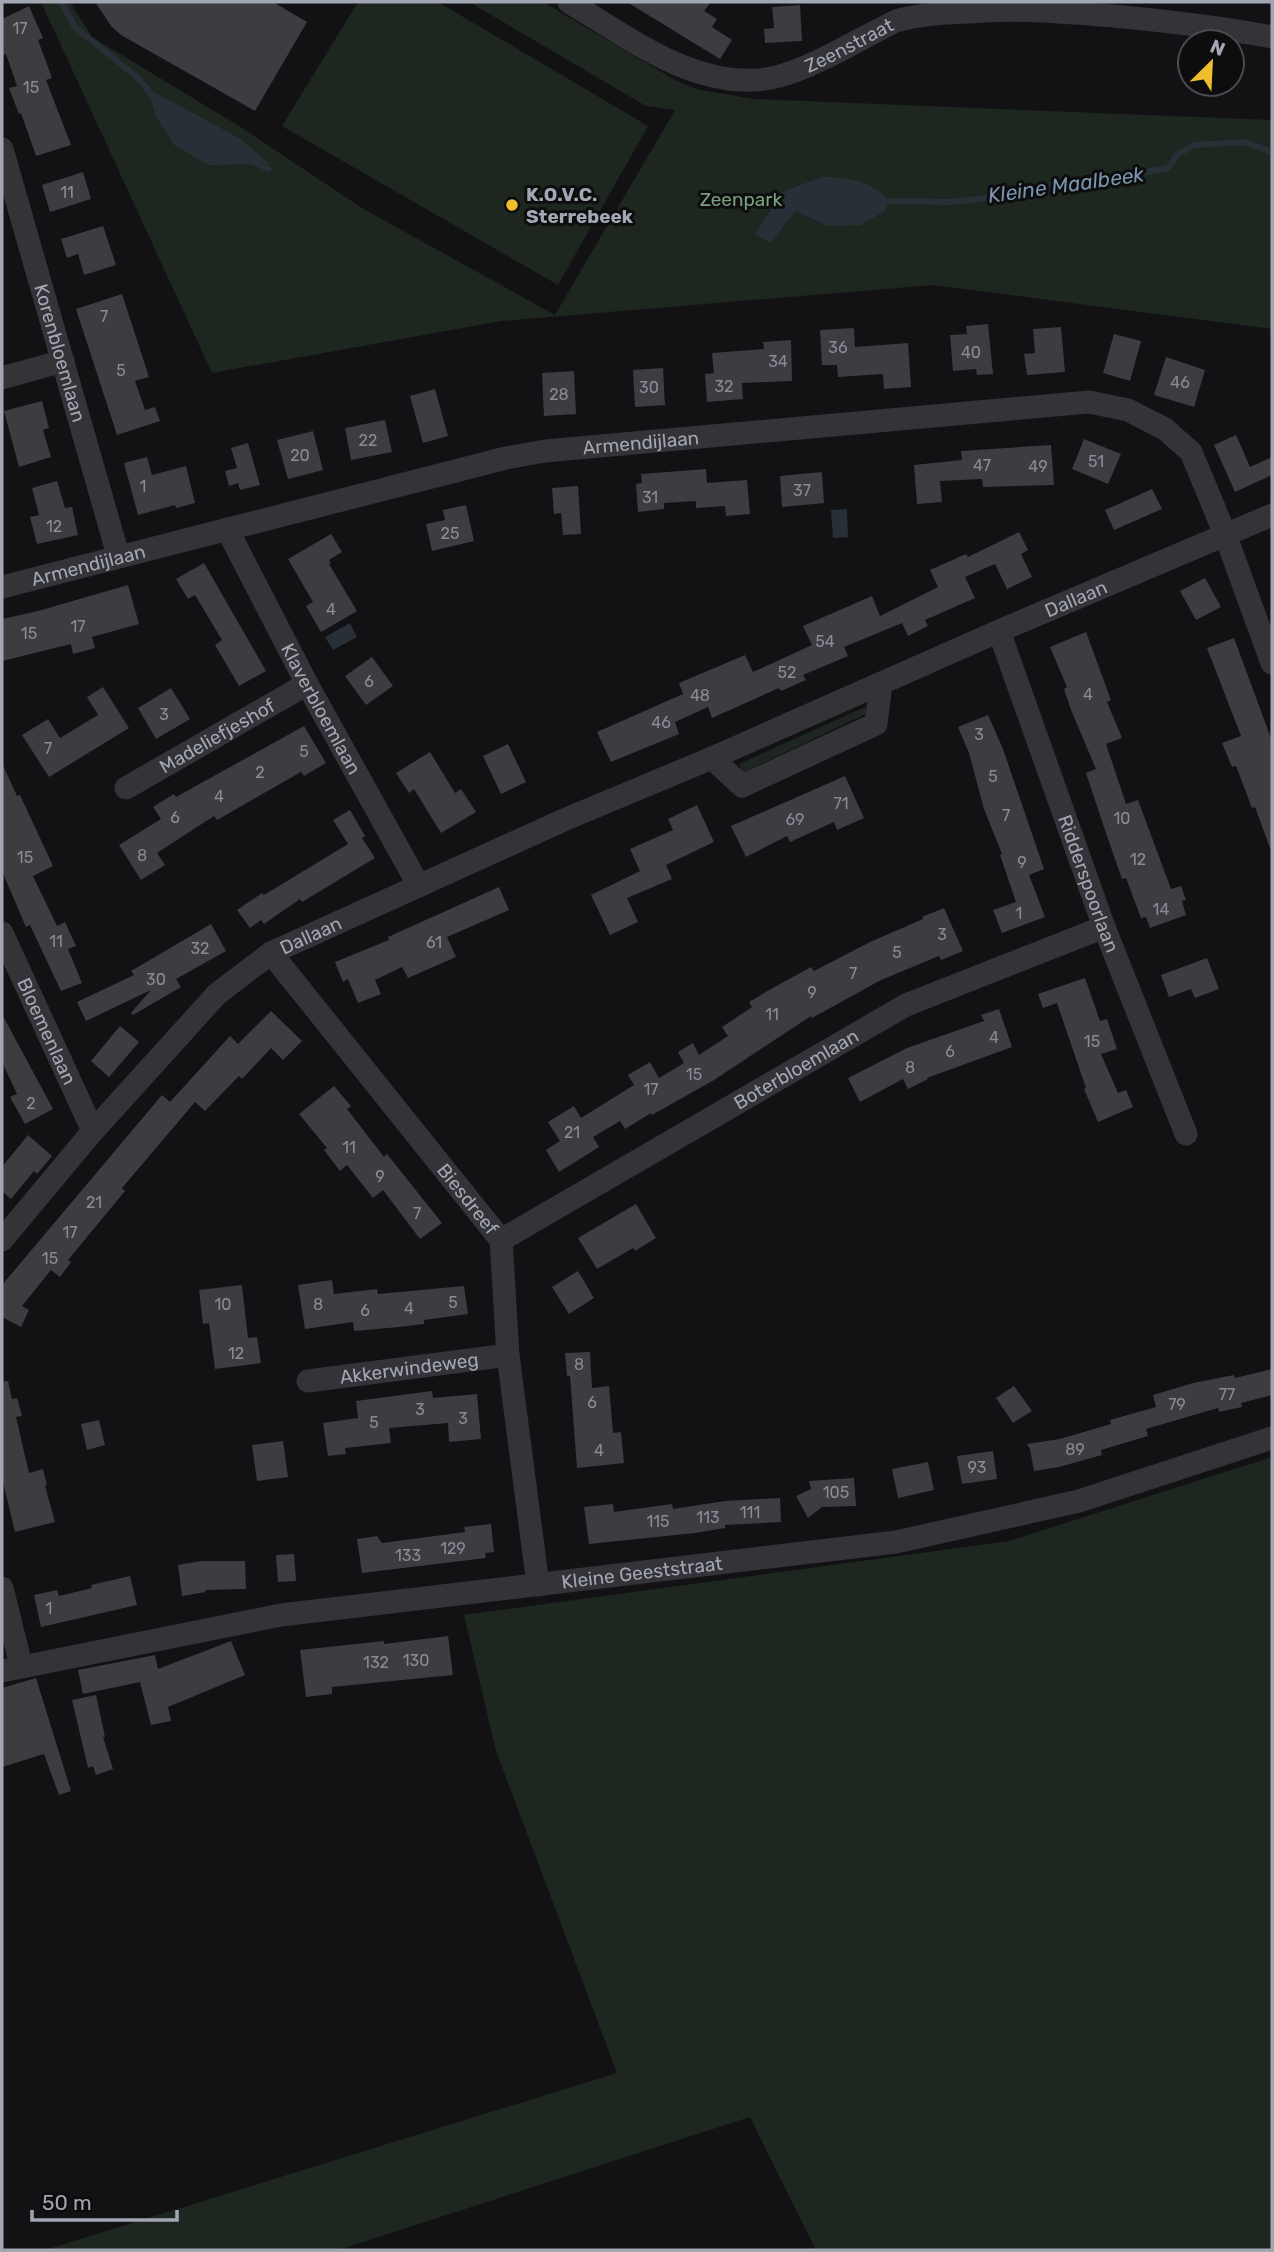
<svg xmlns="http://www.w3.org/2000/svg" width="1274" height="2252" font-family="Rubik,sans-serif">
	<rect width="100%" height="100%" fill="#121214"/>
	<g fill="#1e2620">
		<polygon points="41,2 70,2 92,37 239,126 362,208 555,315 675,110 646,106 469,2 543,2 675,80 696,89 753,99 1272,120 1272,329 933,285 501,321 212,373"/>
		<polygon points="358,2 438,2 648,126 558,285 282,126"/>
		<polygon points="865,707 868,709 868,713 742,773 739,764"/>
		<polygon points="1272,1457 1272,2250 816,2250 750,2117 338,2250 45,2250 617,2073 496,1751 464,1615 1009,1541"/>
	</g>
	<g fill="#292f37">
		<polygon points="148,89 239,138 270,164 209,165 174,145 155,114"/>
		<path d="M822,177C847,177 873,181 889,201L885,211L860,225L827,226L796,211L770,243L755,234L782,192Z"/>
		<polygon points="847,509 848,537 833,538 831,510"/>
		<polygon points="350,623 357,637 333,650 325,637"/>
	</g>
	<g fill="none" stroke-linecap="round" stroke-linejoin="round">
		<g stroke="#292f37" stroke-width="6">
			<polyline points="61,2 75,27 138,78 153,96"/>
			<polyline points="252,161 269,169"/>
			<polyline points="889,201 950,202 997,197 1070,181 1114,178 1168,168 1177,155 1194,145 1245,142 1272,152"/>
		</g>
	</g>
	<g fill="#3c3c41">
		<polygon points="95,2 273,2 307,22 255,111 121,35 111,26"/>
		<polygon points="627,2 711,2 704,11 717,19 712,27 732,40 720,59"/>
		<polygon points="800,5 802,41 765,43 764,29 774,28 772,7"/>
		<polygon points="29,6 43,38 38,40 52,78 46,80 71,145 36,156 21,113 19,114 9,88 17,86 6,54 2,56 2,19"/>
		<polygon points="83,172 91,199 50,212 42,185"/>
		<polygon points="103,226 116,265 84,275 78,254 67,258 61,239"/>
		<polygon points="122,294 149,377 135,381 145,410 155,407 160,421 117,435 76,309"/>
		<polygon points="988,324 993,374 977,375 976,369 953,371 950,335 967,334 966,326"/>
		<polygon points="1061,327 1065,372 1027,375 1024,354 1035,353 1033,329"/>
		<polygon points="854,328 855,347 908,343 911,387 884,389 883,374 838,377 837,365 822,365 820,330"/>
		<polygon points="1114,334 1141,341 1130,381 1103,373"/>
		<polygon points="791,340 792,381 742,383 743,399 707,402 705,374 714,373 712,353 764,349 763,342"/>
		<polygon points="1166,357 1205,370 1194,407 1154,395"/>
		<polygon points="663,368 665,405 635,407 633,370"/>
		<polygon points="574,371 576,414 544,416 542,373"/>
		<polygon points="435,389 448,436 423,443 410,396"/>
		<polygon points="42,401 49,428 43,430 51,457 19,467 4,411"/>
		<polygon points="385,420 392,452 351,460 345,428"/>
		<polygon points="313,431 323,470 288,479 277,440"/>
		<polygon points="1236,435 1250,467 1272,457 1272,475 1235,492 1214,445"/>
		<polygon points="1084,439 1121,454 1108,484 1072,469"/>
		<polygon points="248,443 260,485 240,490 238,483 229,486 225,471 237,468 231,448"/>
		<polygon points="1051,445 1054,485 983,487 982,479 940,481 942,502 917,504 914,465 962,460 961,451"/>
		<polygon points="147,457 152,475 186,466 195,503 176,508 175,505 138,515 124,463"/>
		<polygon points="706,469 707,483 747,480 750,514 726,516 725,506 696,508 696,501 664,503 664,509 638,512 636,484 642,483 641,474"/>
		<polygon points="822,472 824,503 782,507 780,476"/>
		<polygon points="57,481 65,508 72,507 78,535 37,544 30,517 39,515 32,488"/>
		<polygon points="578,486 581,534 563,535 561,513 554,514 552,488"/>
		<polygon points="1152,489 1162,509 1114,530 1105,510"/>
		<polygon points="466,505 474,541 432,551 426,524 445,520 443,510"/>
		<polygon points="1019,532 1028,550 1021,554 1032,577 1007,589 995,564 965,577 975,598 925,620 928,626 908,636 902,623 844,647 848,656 803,675 806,680 781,691 779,688 712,718 708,707 675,722 679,734 611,762 597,732 683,694 679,683 745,655 753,672 812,645 803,626 872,596 880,616 938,587 930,570 966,554 968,557"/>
		<polygon points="331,534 342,552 329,560 331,563 329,564 357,611 321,632 306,606 313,602 288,559"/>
		<polygon points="204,563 266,671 239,686 215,645 222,640 195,595 188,599 176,579"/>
		<polygon points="1205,578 1221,607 1196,620 1180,591"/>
		<polygon points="128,585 139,624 92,637 95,648 73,654 71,644 2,661 2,619 38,611"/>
		<polygon points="1086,632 1111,700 1107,702 1122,738 1106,744 1126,804 1138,800 1171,889 1181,886 1186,900 1182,901 1186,915 1150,928 1146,917 1141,918 1126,878 1122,879 1107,836 1086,773 1096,769 1071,710 1064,689 1067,687 1050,647"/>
		<polygon points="1234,638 1272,741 1272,848 1270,848 1255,807 1252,808 1236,766 1232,767 1222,743 1241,736 1207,648"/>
		<polygon points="372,657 393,686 366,705 345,676"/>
		<polygon points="103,687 129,728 49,777 22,735 48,719 60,738 98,715 87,697"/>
		<polygon points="171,688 190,719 156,739 138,708"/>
		<polygon points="988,715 1003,749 1044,869 1029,875 1045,917 1002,933 993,910 1016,902 1000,855 1002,854 984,809 969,753 958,727"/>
		<polygon points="304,726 326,763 304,776 301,772 217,820 214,816 157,853 165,865 141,880 119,845 161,819 153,807 174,794 176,797"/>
		<polygon points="508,744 526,782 501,794 483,756"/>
		<polygon points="430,752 455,793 461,789 476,812 441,833 414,789 409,793 396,773"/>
		<polygon points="2,763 17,796 20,795 53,866 33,876 57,926 65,922 76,946 68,949 82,983 61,991 30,925 26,927 2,871"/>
		<polygon points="845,776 864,818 837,830 834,822 790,842 787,836 746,857 731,826"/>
		<polygon points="697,805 714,842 666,865 672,879 627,898 638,922 610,935 591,895 640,871 630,849 673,830 668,819"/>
		<polygon points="350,810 365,836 362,838 375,858 302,902 300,899 264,924 261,920 250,928 237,910 262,893 264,895 348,844 333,820"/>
		<polygon points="499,887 509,910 447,937 456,957 408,978 402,967 375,980 381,994 358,1003 348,979 343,982 335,962 389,940 388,937"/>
		<polygon points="944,908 963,951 941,960 939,956 881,980 812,1018 811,1016 714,1080 652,1115 651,1113 625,1129 620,1121 593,1137 599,1147 559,1172 546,1150 560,1141 548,1122 574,1106 581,1118 634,1085 628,1075 650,1062 659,1078 684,1063 678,1052 693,1043 699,1055 728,1036 722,1027 752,1007 749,1002 771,989 811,967 814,971 870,942 923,919 922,917"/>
		<polygon points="211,924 226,951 176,979 181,987 133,1015 131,1013 151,990 86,1021 77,1002 134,975 131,971"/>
		<polygon points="1207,958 1219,989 1195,998 1191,989 1169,997 1161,975"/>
		<polygon points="1085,978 1100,1021 1107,1019 1117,1049 1101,1054 1118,1093 1126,1090 1133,1107 1098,1122 1084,1089 1086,1088 1057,1003 1043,1008 1038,994"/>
		<polygon points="999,1009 1012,1047 927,1078 928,1079 908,1089 903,1079 860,1102 848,1078 907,1048 984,1021 981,1015"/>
		<polygon points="271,1011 302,1041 283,1060 271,1048 242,1079 239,1076 205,1111 195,1102 122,1188 125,1191 68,1260 71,1262 60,1277 51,1270 22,1306 29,1310 21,1327 2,1317 2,1285 162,1095 170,1102 230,1036 238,1044"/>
		<polygon points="2,1014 53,1109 25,1124 10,1097 17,1094 2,1062"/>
		<polygon points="120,1026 139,1042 109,1077 91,1061"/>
		<polygon points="334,1086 351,1106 347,1109 384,1157 387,1154 442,1223 420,1239 383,1190 373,1198 347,1165 340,1171 324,1150 327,1148 299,1114"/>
		<polygon points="28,1135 52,1156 37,1174 34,1171 11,1199 2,1191 2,1167"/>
		<polygon points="636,1204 656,1238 635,1251 633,1248 597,1269 578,1238"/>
		<polygon points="578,1271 594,1298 569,1314 552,1287"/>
		<polygon points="332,1280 334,1294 377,1289 378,1294 464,1286 468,1314 424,1320 424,1324 399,1327 354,1331 353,1322 305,1329 298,1285"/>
		<polygon points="242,1285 248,1338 257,1337 261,1363 215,1369 209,1323 203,1324 199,1290"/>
		<polygon points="590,1352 592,1388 609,1386 613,1433 621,1432 624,1463 577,1468 570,1376 567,1376 565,1353"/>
		<polygon points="1272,1369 1272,1395 1241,1403 1242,1407 1219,1412 1218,1408 1146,1429 1148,1436 1101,1450 1102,1455 1059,1467 1034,1471 1030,1449 1027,1444 1060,1439 1111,1424 1110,1420 1156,1407 1153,1395 1193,1383 1234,1375 1235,1378"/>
		<polygon points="8,1381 12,1399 17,1398 22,1416 16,1417 29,1473 43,1469 47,1485 45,1486 55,1522 15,1532 2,1478 2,1382"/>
		<polygon points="1014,1386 1032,1411 1013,1423 996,1398"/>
		<polygon points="432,1391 433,1398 477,1394 481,1439 449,1442 448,1423 389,1428 391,1443 345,1448 346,1454 328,1456 323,1423 358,1418 356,1401"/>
		<polygon points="99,1420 105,1445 87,1450 81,1424"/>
		<polygon points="283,1441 288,1477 257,1481 252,1445"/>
		<polygon points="993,1451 997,1479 962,1484 957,1456"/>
		<polygon points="928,1462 934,1490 898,1498 892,1469"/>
		<polygon points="854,1478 856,1506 822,1507 808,1518 796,1496 811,1489 809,1481"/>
		<polygon points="780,1498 781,1522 725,1525 725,1528 695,1533 589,1544 584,1507 613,1504 614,1512 672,1504 673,1509 725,1501"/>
		<polygon points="491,1524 494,1552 485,1553 486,1558 362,1573 357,1539 377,1536 382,1543 465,1532 464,1527"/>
		<polygon points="294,1554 296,1581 278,1582 276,1555"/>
		<polygon points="201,1561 245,1561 246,1589 205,1590 206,1592 182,1596 178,1565"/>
		<polygon points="130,1576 137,1605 41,1627 34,1595 57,1590 59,1596 92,1588 91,1585"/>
		<polygon points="448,1636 453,1675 332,1687 332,1694 306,1697 300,1650 384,1641 384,1644"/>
		<polygon points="231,1641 245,1675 168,1707 171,1721 151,1725 140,1682 83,1694 78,1670 155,1655 158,1669"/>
		<polygon points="36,1678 71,1791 59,1795 44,1754 2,1767 2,1688"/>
		<polygon points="96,1695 105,1737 103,1737 113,1769 96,1775 93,1766 88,1768 72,1700"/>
	</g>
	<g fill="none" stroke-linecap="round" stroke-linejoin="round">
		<g stroke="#333338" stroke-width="23">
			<path id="s1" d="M569,2C630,38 704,97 780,76C816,66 861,38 896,21C920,14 944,13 969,12C1018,8 1065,12 1113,16C1167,21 1219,27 1272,37"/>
			<path id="s2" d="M2,149L118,555"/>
			<polyline points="2,378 63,361"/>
			<path id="s3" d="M227,529L307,684L419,886"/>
			<path id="s4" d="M2,587L506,458L545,451L1089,402L1128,410L1165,429L1191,452L1225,534L1272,663"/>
			<path id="s5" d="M999,631L1104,927L1186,1134"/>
			<polyline points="712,758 742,786 876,724 881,684"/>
			<path id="s6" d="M126,788L307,684"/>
			<path id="s7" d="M2,933L93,1131"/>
			<path id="s8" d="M271,953L501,1240L508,1355L538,1585"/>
			<path id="s9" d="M2,1240L93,1131L217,994L271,953L566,819L712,758L999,631L1272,515"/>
			<path id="s10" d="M501,1240L906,1005L1104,927"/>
			<path id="s11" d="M308,1381L508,1355"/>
			<polyline points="2,1588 21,1665"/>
			<path id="s12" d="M2,1671L281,1615L896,1542L1079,1501L1272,1438"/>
		</g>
	</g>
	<circle fill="#f0bd2e" stroke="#0d0d0e" stroke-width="2.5" cx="512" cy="205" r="7"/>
	<g text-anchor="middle" stroke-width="6" stroke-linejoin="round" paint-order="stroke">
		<g font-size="16" fill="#898c97">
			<text x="20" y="34">17</text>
			<text x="31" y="93">15</text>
			<text x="67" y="198">11</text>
			<text x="104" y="322">7</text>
			<text x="838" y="353">36</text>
			<text x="971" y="358">40</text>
			<text x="778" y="367">34</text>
			<text x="121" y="376">5</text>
			<text x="1180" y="388">46</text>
			<text x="724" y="392">32</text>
			<text x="649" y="393">30</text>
			<text x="559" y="400">28</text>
			<text x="368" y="446">22</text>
			<text x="300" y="461">20</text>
			<text x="1096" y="467">51</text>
			<text x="982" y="471">47</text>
			<text x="1038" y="472">49</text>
			<text x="143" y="492">1</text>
			<text x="802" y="496">37</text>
			<text x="650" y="503">31</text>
			<text x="54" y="532">12</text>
			<text x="450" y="539">25</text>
			<text x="331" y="615">4</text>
			<text x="78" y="632">17</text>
			<text x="29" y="639">15</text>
			<text x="825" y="647">54</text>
			<text x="787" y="678">52</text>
			<text x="369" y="687">6</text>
			<text x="1088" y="700">4</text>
			<text x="700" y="701">48</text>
			<text x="164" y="720">3</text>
			<text x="661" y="728">46</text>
			<text x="979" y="740">3</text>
			<text x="48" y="754">7</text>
			<text x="304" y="757">5</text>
			<text x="260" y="778">2</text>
			<text x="993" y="782">5</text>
			<text x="219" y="802">4</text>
			<text x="841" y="809">71</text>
			<text x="1006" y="821">7</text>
			<text x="175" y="823">6</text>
			<text x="1122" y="824">10</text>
			<text x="795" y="825">69</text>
			<text x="142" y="861">8</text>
			<text x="25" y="863">15</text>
			<text x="1138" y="865">12</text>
			<text x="1022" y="868">9</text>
			<text x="1161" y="915">14</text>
			<text x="1019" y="919">1</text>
			<text x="942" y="940">3</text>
			<text x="56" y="947">11</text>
			<text x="434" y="948">61</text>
			<text x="200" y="954">32</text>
			<text x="897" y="958">5</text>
			<text x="853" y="979">7</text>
			<text x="156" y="985">30</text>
			<text x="812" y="998">9</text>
			<text x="772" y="1020">11</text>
			<text x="994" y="1043">4</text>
			<text x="1092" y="1047">15</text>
			<text x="950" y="1057">6</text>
			<text x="910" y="1073">8</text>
			<text x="694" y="1080">15</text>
			<text x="651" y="1095">17</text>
			<text x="31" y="1109">2</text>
			<text x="572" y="1138">21</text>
			<text x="349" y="1153">11</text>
			<text x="380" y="1182">9</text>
			<text x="94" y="1208">21</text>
			<text x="417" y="1219">7</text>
			<text x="70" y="1238">17</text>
			<text x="50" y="1264">15</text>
			<text x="453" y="1308">5</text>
			<text x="223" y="1310">10</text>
			<text x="318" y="1310">8</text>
			<text x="409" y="1314">4</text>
			<text x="365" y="1316">6</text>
			<text x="236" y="1359">12</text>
			<text x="579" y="1370">8</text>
			<text x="1227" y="1400">77</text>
			<text x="592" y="1408">6</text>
			<text x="1177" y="1410">79</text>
			<text x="420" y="1415">3</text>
			<text x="463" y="1424">3</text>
			<text x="374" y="1428">5</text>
			<text x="1075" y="1455">89</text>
			<text x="599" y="1456">4</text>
			<text x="977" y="1473">93</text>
			<text x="836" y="1498">105</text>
			<text x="750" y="1518">111</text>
			<text x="708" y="1523">113</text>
			<text x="658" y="1527">115</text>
			<text x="453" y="1554">129</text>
			<text x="408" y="1561">133</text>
			<text x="49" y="1614">1</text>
			<text x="416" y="1666">130</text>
			<text x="376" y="1668">132</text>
		</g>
		<g font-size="19" fill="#a3a7b4" stroke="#0d0d0e">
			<text dy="7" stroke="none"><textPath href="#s1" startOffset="306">Zeenstraat</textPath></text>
			<text dy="7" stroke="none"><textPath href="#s2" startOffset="212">Korenbloemlaan</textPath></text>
			<text dy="7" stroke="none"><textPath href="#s4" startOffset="656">Armendijlaan</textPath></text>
			<text dy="7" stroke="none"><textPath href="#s4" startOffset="89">Armendijlaan</textPath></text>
			<text dy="7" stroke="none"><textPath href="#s9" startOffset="1274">Dallaan</textPath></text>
			<text dy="7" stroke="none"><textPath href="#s3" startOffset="203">Klaverbloemlaan</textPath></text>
			<text dy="7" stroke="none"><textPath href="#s6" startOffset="105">Madeliefjeshof</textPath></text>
			<text dy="7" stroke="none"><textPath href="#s5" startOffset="268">Ridderspoorlaan</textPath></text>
			<text dy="7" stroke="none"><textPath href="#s9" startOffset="438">Dallaan</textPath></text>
			<text dy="7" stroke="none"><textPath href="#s7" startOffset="108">Bloemenlaan</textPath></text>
			<text dy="7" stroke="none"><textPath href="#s10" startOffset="341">Boterbloemlaan</textPath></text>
			<text dy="7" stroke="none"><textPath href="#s8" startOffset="315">Biesdreef</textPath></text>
			<text dy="7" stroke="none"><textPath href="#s11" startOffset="102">Akkerwindeweg</textPath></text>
			<text dy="7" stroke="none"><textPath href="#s12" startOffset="648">Kleine Geeststraat</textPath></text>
		</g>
		<g font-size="19" font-weight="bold" fill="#a3a7b4" stroke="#0d0d0e" text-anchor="start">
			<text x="526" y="201">K.O.V.C.<tspan x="526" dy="22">Sterrebeek</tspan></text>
		</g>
		<g font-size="19" fill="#7a9f7f" stroke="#0d0d0e">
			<text x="741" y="206">Zeenpark</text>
		</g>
		<g font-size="21" font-style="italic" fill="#7a93af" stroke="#0d0d0e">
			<text transform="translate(1066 185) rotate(-8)" y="7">Kleine Maalbeek</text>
		</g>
	</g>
	<rect width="1274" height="2252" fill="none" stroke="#a3a7b4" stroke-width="7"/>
	<g transform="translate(1211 63) rotate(24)"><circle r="33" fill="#0d0d0e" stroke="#494b50" stroke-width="2"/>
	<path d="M0-5L12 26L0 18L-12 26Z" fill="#f0bd2e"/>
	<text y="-10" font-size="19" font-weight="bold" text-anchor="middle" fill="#a3a7b4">N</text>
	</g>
	<path d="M32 2210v10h145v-10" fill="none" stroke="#a3a7b4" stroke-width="3.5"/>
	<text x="42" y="2210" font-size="21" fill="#a3a7b4" stroke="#0d0d0e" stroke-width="5" paint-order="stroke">50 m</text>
</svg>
